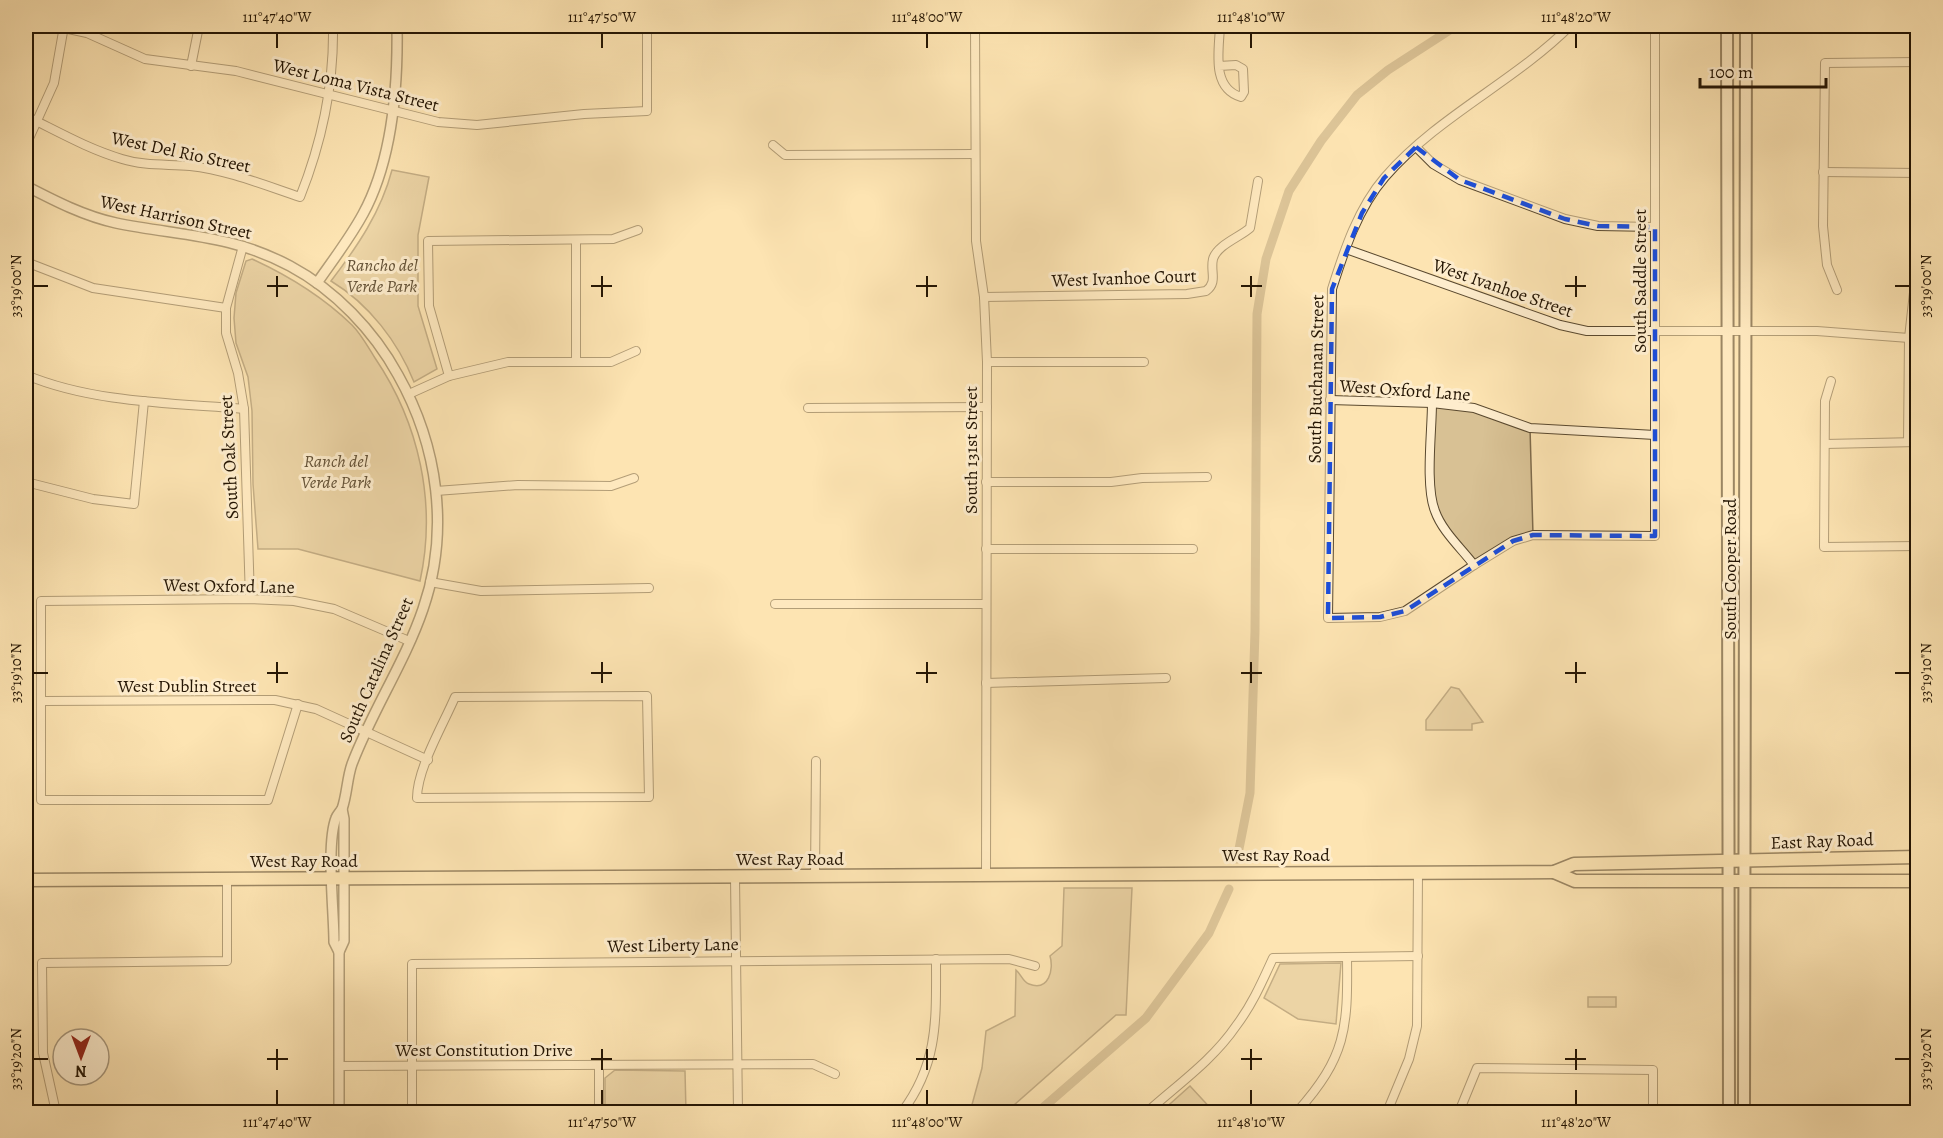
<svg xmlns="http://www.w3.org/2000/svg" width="1943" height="1138" font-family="Alegreya,serif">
	<rect width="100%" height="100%" fill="#fde4b2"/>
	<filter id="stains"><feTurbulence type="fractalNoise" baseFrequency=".00333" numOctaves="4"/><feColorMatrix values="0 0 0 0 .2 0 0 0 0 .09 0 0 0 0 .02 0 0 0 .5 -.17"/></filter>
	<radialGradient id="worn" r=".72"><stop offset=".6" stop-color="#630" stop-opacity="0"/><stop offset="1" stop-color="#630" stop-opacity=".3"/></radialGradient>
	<g fill="#d8c194" stroke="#7e6b4c" stroke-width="1.5">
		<path d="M392,170L429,177L418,235V306L437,369L414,382C398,342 369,304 331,281C357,247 381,212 392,170Z"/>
		<path d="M252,259C287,275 324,298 352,325C361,334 368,347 375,358C419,423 437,503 420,581L298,549H258L253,484L252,411L248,377L236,343L234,318L236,293L246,261Z"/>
		<polygon points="1432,403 1474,408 1530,428 1533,535 1513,541 1474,565 1444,528 1431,495"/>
		<polygon points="1451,687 1459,689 1483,722 1472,724 1472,730 1426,730 1426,720"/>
		<path d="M1064,888H1132L1126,1015H1116L1006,1112H970L982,1068L986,1031L1015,1016L1016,970C1021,974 1023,982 1029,984C1049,992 1054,969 1050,956L1062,946Z"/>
		<polygon points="1341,963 1336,1024 1298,1019 1264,998 1280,964"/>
		<rect x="1588" y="997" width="28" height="10"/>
		<polygon points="615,1070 685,1071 686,1112 605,1112 605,1078"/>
		<polygon points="1190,1086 1214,1112 1161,1112"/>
	</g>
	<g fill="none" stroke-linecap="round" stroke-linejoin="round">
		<g stroke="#b39e76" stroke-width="9">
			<polyline points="1237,859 1250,793 1255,631 1257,314 1266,259 1289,191 1321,141 1357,95 1388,70 1456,26"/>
			<polyline points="1038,1112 1146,1018 1209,933 1229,889"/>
		</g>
		<defs>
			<g id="minor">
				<polyline points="975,26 976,241 984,297 987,362 986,875"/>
				<path d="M1570,26C1514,82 1438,116 1385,177C1358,208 1344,251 1332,289L1328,618L1380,617L1405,611L1474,565L1513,541L1533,535L1655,536V26"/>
				<polyline points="64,28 87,33 145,59 236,71 438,122 477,125 584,114 647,111 647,26"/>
				<polyline points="191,66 199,26"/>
				<path d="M1219,66L1236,65L1243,69L1244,92L1241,97C1211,88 1219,51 1220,26"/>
				<path d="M26,116C57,131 88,149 122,159C144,166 167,164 190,166C227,170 264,185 300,197C322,142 334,85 333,26"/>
				<polyline points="26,145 54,83 64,26"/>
				<polyline points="773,145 785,155 974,154"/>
				<polyline points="1416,147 1433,164 1460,180 1565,219 1598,226 1655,227"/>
				<polyline points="1823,172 1918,173"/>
				<polyline points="576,241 576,361"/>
				<polyline points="243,246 226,308 226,333 238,373 244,409 250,599"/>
				<polyline points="1346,249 1560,325 1587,331 1817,331 1909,338"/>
				<polyline points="26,262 93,288 226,308"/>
				<polyline points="1837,290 1827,265 1823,226 1825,63 1918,62"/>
				<path d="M984,297L1187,294L1206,291C1218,282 1210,272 1213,259C1217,245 1240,237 1250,228L1258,181"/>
				<polyline points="987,362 1144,362"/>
				<path d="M26,375C93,403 173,403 244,409"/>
				<polyline points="449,376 429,306 428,241 613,239 638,230"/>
				<polyline points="1831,381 1825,401 1824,547 1918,546"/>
				<polyline points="409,394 449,376 508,362 611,362 636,351"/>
				<polyline points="1330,400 1432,403 1474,408 1530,428 1655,435"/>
				<path d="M1432,403C1432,431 1425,486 1435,511C1442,531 1461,548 1474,565"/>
				<polyline points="808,408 987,407"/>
				<polyline points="1908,442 1909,338 1918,256"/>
				<polyline points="1825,444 1918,442"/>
				<polyline points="26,482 93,499 134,504 144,401"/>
				<polyline points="986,482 1111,482 1142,478 1207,477"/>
				<polyline points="436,491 518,485 611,486 634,478"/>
				<polyline points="986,549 1193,549"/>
				<polyline points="430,582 481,591 649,588"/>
				<polyline points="775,604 986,604"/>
				<polyline points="986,683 1166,678"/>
				<path d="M647,696L649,797L417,798C417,769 443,725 455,697Z"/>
				<polyline points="42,701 275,700 316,709 428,760"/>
				<polyline points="298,704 268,800 41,800 41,601 250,599 294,601 334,609 409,641"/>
				<polyline points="735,877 738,1112"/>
				<polyline points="815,877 816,761"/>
				<polyline points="339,1066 813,1064 835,1074"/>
				<polyline points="56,1112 43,1053 42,963 227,961 227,879"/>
				<polyline points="412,1112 412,964 1009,959 1035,966"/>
				<polyline points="599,1112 599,1065"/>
				<path d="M902,1112C939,1063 936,1018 936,959"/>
				<path d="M1147,1112C1177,1085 1213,1060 1236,1026C1252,1005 1262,982 1273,958L1418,956"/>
				<path d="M1297,1112C1346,1057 1348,1029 1347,957"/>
				<polyline points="1387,1112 1409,1059 1417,1026 1418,873"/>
				<polyline points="1459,1112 1477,1068 1653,1070 1653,1112"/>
			</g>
			<g id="tertiary">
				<path d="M26,186C55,201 84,216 116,223C180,236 230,234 290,266C335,290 374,331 398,375C438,446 450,531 423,609C405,662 372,711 352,764C347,778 347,795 342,809C340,812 337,815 336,818C326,844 334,911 334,942L339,952"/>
				<path d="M317,283C333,260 350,238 363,214C393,159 398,87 397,26"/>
				<polyline points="339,1112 339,952 344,941 344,819 342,809"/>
			</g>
			<g id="secondary">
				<polyline points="1727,26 1729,1112"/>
				<polyline points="1744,1112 1746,26"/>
			</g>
			<g id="primary">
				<polyline points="1554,872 1575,881 1918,881"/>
				<polyline points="26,880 1554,872 1574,864 1918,857"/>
			</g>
		</defs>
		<use href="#minor" stroke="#5a492f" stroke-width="10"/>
		<use href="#tertiary" stroke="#5a492f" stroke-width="12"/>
		<use href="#secondary" stroke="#241503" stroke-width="14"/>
		<use href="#primary" stroke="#241503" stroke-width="15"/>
		<use href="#minor" stroke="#feedcd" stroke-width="8"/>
		<use href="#tertiary" stroke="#feedcd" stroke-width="9"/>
		<use href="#secondary" stroke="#feedcd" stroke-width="10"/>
		<use href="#primary" stroke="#fde4b2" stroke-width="12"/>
	</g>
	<path d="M0 0H1943V1138H0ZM1416,147L1460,180L1565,219L1598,226L1655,227V536L1533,535L1513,541L1405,611L1380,617L1328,618L1332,289L1362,213L1384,178Z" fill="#fde4b2" fill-opacity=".55" fill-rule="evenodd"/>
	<path fill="none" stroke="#1d4ed8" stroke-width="4.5" stroke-dasharray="12 8" stroke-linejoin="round" d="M1416,147L1460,180L1565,219L1598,226L1655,227V536L1533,535L1513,541L1405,611L1380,617L1328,618L1332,289L1362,213L1384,178Z"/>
	<path fill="none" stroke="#241503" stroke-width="2" d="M277,33V48M602,33V48M927,33V48M1251,33V48M1576,33V48M277,276V297M602,276V297M927,276V297M1251,276V297M1576,276V297M33,286H48M267,286H288M591,286H612M916,286H937M1241,286H1262M1565,286H1586M1895,286H1910M277,662V683M602,662V683M927,662V683M1251,662V683M1576,662V683M33,673H48M267,673H288M591,673H612M916,673H937M1241,673H1262M1565,673H1586M1895,673H1910M277,1049V1070M602,1049V1070M927,1049V1070M1251,1049V1070M1576,1049V1070M33,1059H48M267,1059H288M591,1059H612M916,1059H937M1241,1059H1262M1565,1059H1586M1895,1059H1910M277,1090V1105M602,1090V1105M927,1090V1105M1251,1090V1105M1576,1090V1105"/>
	<g text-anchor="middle" stroke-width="6" stroke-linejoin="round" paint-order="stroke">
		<g font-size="18" fill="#241503" stroke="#feedcd">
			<text transform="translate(356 85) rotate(14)" y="6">West Loma Vista Street</text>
			<text transform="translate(181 152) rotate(12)" y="6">West Del Rio Street</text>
			<text transform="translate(176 217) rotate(12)" y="6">West Harrison Street</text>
			<text transform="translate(1124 278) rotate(-2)" y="6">West Ivanhoe Court</text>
			<text transform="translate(1640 281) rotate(-90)" y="6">South Saddle Street</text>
			<text transform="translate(1503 288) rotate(19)" y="6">West Ivanhoe Street</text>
			<text transform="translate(1316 379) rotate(-89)" y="6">South Buchanan Street</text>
			<text transform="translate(1405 390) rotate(4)" y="6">West Oxford Lane</text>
			<text transform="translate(971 450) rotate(-90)" y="6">South 131st Street</text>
			<text transform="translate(229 457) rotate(-93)" y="6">South Oak Street</text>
			<text transform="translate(1730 569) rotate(-90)" y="6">South Cooper Road</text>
			<text transform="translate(229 586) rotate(1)" y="6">West Oxford Lane</text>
			<text transform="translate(376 670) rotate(-66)" y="6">South Catalina Street</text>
			<text x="187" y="692">West Dublin Street</text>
			<text transform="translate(1822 841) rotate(-2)" y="6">East Ray Road</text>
			<text x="1276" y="861">West Ray Road</text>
			<text x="790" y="865">West Ray Road</text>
			<text x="304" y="867">West Ray Road</text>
			<text transform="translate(673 945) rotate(-1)" y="6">West Liberty Lane</text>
			<text x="484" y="1056">West Constitution Drive</text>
		</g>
		<g font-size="18" font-style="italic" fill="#635136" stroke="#feedcd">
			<text x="382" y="271">Rancho del<tspan x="382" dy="21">Verde Park</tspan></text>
			<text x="336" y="467">Ranch del<tspan x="336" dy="21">Verde Park</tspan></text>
		</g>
	</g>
	<rect width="1943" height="1138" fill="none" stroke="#fde4b2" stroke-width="66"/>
	<g transform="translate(81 1057) rotate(180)"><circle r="28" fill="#feedcd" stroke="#a7977c" stroke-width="1.5"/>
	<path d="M0-4.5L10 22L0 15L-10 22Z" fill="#8f2418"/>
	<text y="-9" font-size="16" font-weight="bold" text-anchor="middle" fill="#241503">N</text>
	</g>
	<path d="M1700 78v9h126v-9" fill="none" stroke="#241503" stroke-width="3"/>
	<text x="1709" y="78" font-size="18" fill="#241503" stroke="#feedcd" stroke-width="4.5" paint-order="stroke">100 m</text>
	<rect x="33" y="33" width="1877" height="1072" fill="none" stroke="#241503" stroke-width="2"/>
	<g font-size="15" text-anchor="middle" fill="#241503">
		<text x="277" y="22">111°47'40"W</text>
		<text x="602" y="22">111°47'50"W</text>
		<text x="927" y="22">111°48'00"W</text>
		<text x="1251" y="22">111°48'10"W</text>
		<text x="1576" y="22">111°48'20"W</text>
		<text transform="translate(1926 286) rotate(-90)" y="5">33°19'00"N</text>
		<text transform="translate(16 286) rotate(-90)" y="5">33°19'00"N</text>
		<text transform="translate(1926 673) rotate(-90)" y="5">33°19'10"N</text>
		<text transform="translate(16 673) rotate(-90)" y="5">33°19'10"N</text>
		<text transform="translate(1926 1059) rotate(-90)" y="5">33°19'20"N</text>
		<text transform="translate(16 1059) rotate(-90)" y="5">33°19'20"N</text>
		<text x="277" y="1127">111°47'40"W</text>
		<text x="602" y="1127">111°47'50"W</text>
		<text x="927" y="1127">111°48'00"W</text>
		<text x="1251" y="1127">111°48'10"W</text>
		<text x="1576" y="1127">111°48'20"W</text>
	</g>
	<rect width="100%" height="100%" filter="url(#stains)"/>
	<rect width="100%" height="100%" fill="url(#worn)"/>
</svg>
